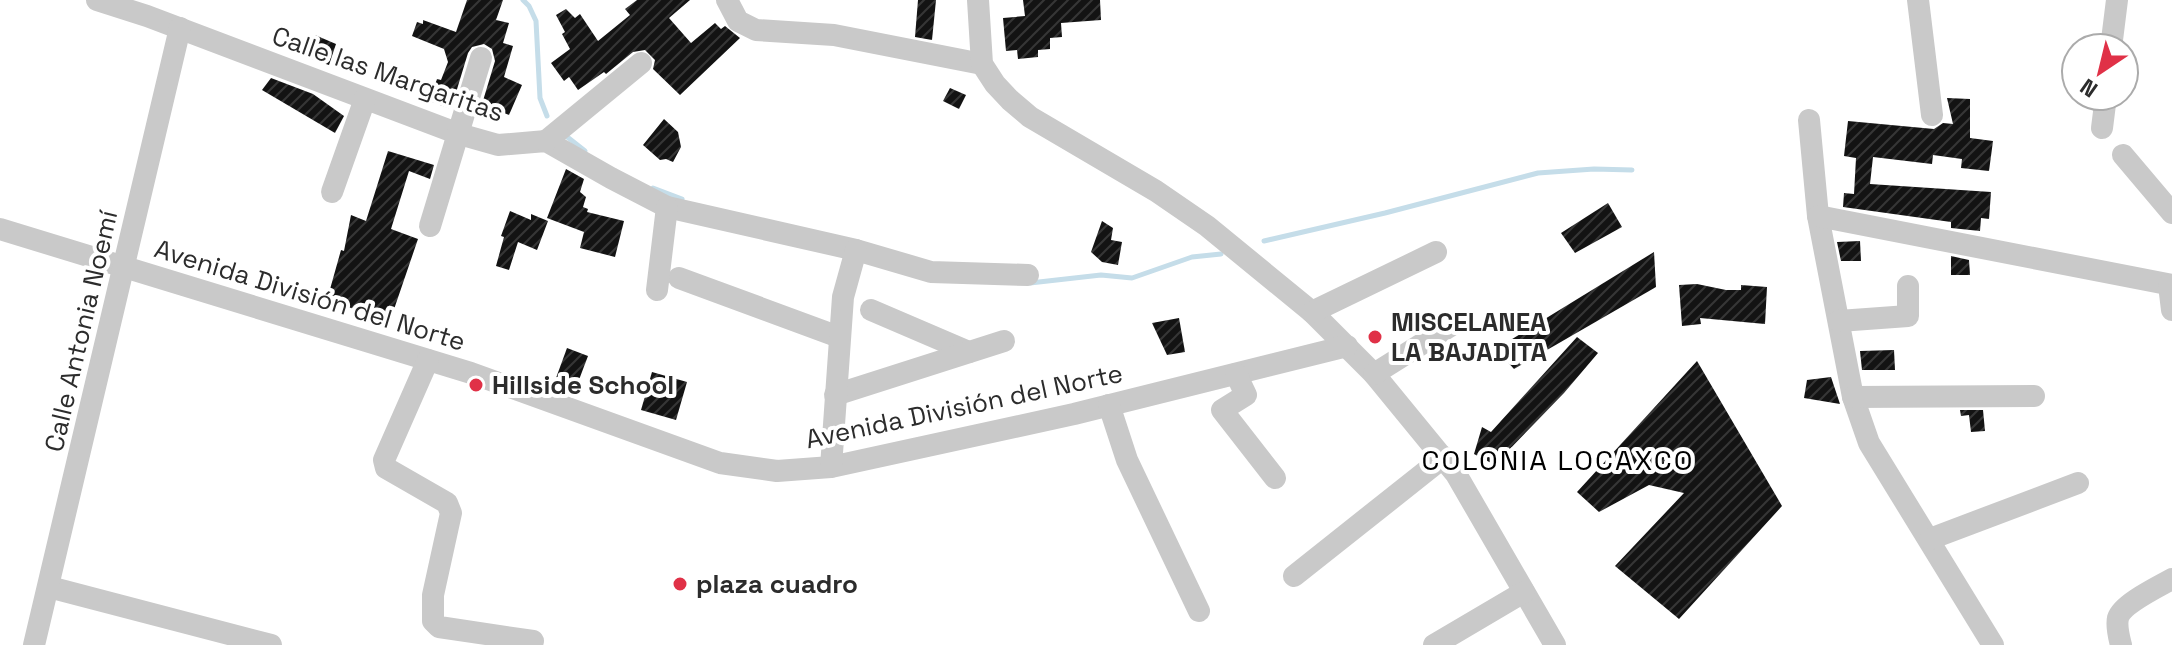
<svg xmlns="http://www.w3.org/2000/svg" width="2172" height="645" font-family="'Space Grotesk',sans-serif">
	<defs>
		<pattern id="building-hatch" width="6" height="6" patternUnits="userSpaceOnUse" patternTransform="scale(2)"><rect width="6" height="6" fill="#131313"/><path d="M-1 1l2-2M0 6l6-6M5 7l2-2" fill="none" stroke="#363636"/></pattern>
	</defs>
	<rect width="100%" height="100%" fill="#fff"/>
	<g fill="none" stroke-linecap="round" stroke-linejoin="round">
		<g stroke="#c5dde9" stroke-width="5">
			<polyline points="523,0 529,6 536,21 540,98 547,116"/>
			<polyline points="566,136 585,151"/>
			<polyline points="653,188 682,199"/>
			<polyline points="1264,241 1385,213 1538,173 1594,169 1632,170"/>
			<polyline points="1030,283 1101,275 1132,278 1192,257 1221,254"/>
		</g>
	</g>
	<g fill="url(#building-hatch)">
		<polygon points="467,0 503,0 496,20 509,23 503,43 513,46 504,77 522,85 509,115 482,104 495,61 492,49 484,44 472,47 468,53 451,109 429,101 437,79 441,80 448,62 444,49 412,36 417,22 423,24 423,20 456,32"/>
		<polygon points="637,0 690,0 669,18 691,43 715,23 721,29 725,26 740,38 680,95 653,69 655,60 645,50 633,52 606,74 604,72 578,90 569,77 564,81 551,63 570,49 562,34 565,32 556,15 566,9 575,18 580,14 598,41 630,15 625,9"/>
		<polygon points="918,0 936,0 932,40 915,37"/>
		<polygon points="1023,0 1100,0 1101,20 1061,23 1062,37 1050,38 1050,49 1038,50 1038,57 1018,59 1017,50 1006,51 1003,18 1025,16"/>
		<polygon points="315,35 336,44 329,65 307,58"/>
		<polygon points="271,78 313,94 344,116 335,133 262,90"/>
		<polygon points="950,88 966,95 959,109 943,101"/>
		<polygon points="1947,98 1970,99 1970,138 1993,141 1989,171 1961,168 1962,159 1933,155 1932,164 1873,157 1870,184 1991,192 1989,219 1981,218 1980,231 1951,228 1951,222 1843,207 1844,193 1854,194 1856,158 1844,156 1848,121 1934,129 1943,123 1953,124"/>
		<polygon points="664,119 678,132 681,147 673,162 666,159 660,160 643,145"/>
		<polygon points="388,151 434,165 430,179 409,171 391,229 418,239 390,321 327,300 341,250 344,251 351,215 366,221"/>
		<polygon points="566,169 584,179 580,192 586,197 583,207 588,209 587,212 624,221 615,257 580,248 584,232 547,218"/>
		<polygon points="1608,203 1622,227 1575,253 1561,233"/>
		<polygon points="510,211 531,220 531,214 548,221 537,250 518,242 509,270 496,266 504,237 501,236"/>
		<polygon points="1102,221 1113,228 1111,240 1122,242 1118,265 1102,262 1091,252"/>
		<polygon points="1860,241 1861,261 1841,261 1837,242"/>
		<polygon points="1654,252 1656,287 1514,369 1496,349"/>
		<polygon points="1951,256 1969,260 1970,275 1951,275"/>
		<polygon points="1697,284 1726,290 1741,290 1741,285 1767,287 1765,324 1700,318 1701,324 1682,326 1679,285"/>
		<polygon points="1179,318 1185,352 1167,355 1152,323"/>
		<polygon points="1577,337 1598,353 1564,393 1505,454 1497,466 1474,454 1482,427 1491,432"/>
		<polygon points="567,348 588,356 577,385 556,378"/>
		<polygon points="1894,350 1895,370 1862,370 1860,351"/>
		<polygon points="1697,361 1782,506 1679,619 1615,566 1684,493 1649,485 1599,512 1577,492"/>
		<polygon points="652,372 687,382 676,420 641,410"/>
		<polygon points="1831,377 1840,404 1804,398 1807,380"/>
		<polygon points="1960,410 1983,410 1985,431 1971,432 1969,415 1961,416"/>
	</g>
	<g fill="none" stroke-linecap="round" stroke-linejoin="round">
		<g stroke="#c9c9c9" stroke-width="22">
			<polyline points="97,0 147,16 459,134 498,145 546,141 611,178 667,207 856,250 931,272 1028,275"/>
			<polyline points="727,0 738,21 756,30 834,35 982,64"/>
			<polyline points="978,0 982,64 995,84 1010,100 1030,117 1156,191 1207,226 1312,312 1374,374 1456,474 1555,645"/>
			<polyline points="1918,0 1932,115"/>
			<polyline points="2111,48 2117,0"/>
			<polyline points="1809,120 1818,216 1853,397 1869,443 1993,645"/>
			<polyline points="2102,128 2106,96"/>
			<polyline points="546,141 641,63"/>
			<polyline points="2123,155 2172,213"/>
			<polyline points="332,192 365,99"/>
			<polyline points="1818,216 2172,285"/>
			<polyline points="430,226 481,58"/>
			<polyline points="0,229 471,373 720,463 777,471 831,467 1074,414 1347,346"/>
			<polyline points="679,278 839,337"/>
			<polyline points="2169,285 2172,310"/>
			<polyline points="657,290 667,207"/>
			<polyline points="871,310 969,352"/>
			<polyline points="1312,312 1436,252"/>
			<polyline points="1839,321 1908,316 1908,286"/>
			<polyline points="428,360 384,460 386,468 447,503 451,513 433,595 433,621 439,627 533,641"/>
			<polyline points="1236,374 1246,395 1222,410 1275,478"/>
			<polyline points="1374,374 1452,325"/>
			<polyline points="835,395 1004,341"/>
			<polyline points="1853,397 2034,396"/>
			<polyline points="1109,405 1127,460 1199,611"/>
			<polyline points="831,467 843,297 856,250"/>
			<polyline points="1930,539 2078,483"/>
			<polyline points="1294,576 1444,457"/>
			<polyline points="49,587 271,645"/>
			<polyline points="34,645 180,28"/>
			<polyline points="1434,645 1524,592"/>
			<path d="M2121,645C2119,637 2116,627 2118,618C2122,604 2158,587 2172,579"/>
		</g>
	</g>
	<g fill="#e03147" stroke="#fff" stroke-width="3">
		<circle cx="1375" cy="337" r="8"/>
		<circle cx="476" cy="385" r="8"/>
		<circle cx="680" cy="584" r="8"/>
	</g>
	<g text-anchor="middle" stroke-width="8" stroke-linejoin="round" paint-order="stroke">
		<g font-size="26" fill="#2c2c2c" stroke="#fff">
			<text transform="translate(388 74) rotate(19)" y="9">Calle las Margaritas</text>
			<text transform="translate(310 295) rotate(17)" y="9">Avenida División del Norte</text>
			<text transform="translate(81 331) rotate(-77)" y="9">Calle Antonia Noemí</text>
			<text transform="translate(964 406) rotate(-12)" y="9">Avenida División del Norte</text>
		</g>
		<g font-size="26" font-weight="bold" fill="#2c2c2c" stroke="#fff" text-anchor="start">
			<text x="1391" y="331">MISCELANEA<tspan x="1391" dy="30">LA BAJADITA</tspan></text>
			<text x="492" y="394">Hillside School</text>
			<text x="696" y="593">plaza cuadro</text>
		</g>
		<g font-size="28" letter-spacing="2" fill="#000" stroke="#fff">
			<text x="1558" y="470">COLONIA LOCAXCO</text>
		</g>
	</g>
	<g transform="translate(2100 72) rotate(215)"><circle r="38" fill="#ffffff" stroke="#ababab" stroke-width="2"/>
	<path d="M0-6L14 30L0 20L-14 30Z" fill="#e03147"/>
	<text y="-12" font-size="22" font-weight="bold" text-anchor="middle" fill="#2c2c2c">N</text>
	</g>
</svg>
